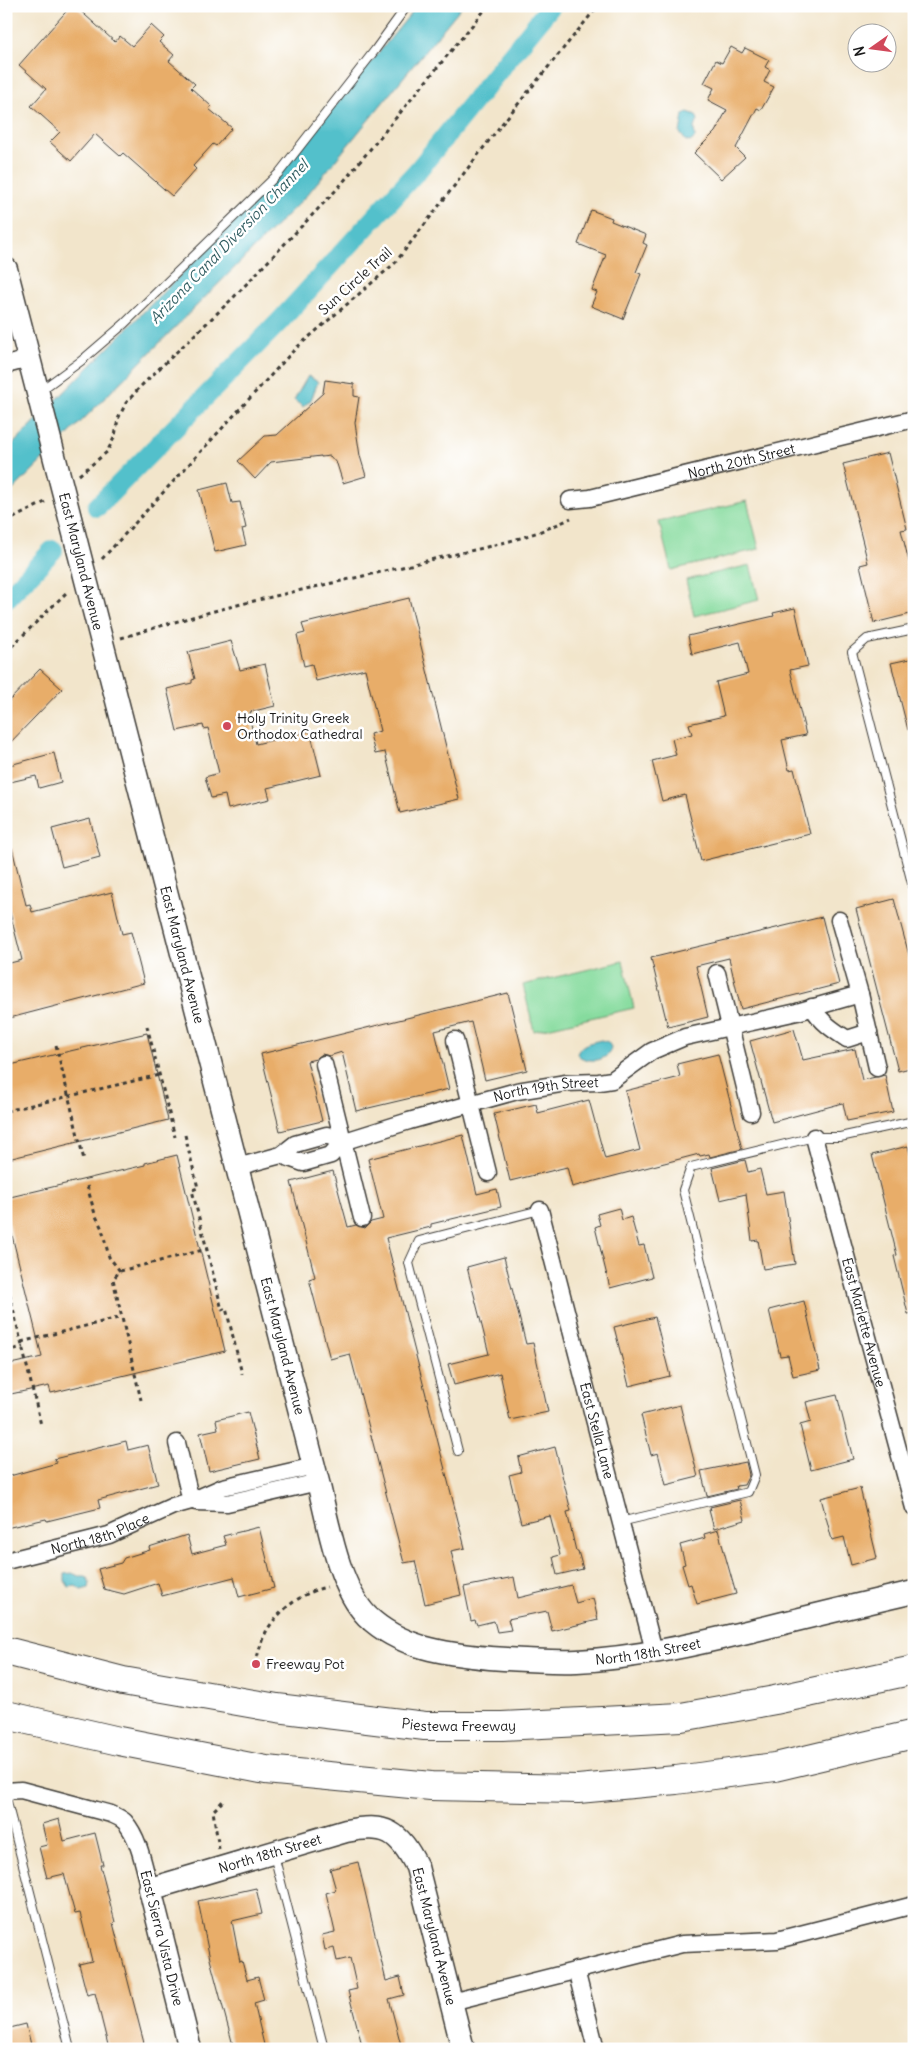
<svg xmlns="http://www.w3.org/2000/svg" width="920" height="2055" font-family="Delius,sans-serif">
	<rect width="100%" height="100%" fill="#fff"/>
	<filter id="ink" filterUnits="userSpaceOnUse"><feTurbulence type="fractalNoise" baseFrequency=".02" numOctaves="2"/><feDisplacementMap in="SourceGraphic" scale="10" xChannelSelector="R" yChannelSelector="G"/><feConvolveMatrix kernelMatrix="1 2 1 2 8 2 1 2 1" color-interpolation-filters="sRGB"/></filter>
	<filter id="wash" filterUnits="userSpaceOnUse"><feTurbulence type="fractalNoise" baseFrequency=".0096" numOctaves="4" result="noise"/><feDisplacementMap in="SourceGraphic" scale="20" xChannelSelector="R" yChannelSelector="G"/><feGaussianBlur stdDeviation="1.12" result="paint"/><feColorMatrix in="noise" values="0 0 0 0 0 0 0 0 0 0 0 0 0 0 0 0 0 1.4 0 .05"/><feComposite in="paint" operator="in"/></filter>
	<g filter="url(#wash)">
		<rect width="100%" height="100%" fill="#f2e5cb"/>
		<g fill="#86db9e" stroke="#517c5d">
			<polygon points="747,501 759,549 671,570 659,522"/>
			<polygon points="750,565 759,600 694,616 686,580"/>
			<polygon points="623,961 634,1008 534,1031 523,985"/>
		</g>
		<g fill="#53c0cb" stroke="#386e74">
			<polygon points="417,6 462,6 307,195 6,497 6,451 275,179"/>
			<polygon points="688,112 696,115 698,120 694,127 695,138 690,142 686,141 680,133 683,115"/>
			<polygon points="308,376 318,382 311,400 303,407 294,400"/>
			<path d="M601,1040L608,1042L611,1047C610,1062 585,1064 577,1054C581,1043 590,1043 601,1040Z"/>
			<polygon points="72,1573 79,1576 86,1576 90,1583 89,1588 81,1590 76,1586 69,1587 65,1581 65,1574"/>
		</g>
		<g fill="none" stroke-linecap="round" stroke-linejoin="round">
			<g stroke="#53c0cb" stroke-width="20">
				<polyline points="97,507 279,322 418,170 551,6"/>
				<polyline points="6,599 53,550"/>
			</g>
		</g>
		<g id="blocks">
			<g fill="#e8ad69">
				<polygon points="71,6 75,6 115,42 120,36 132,46 151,25 164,37 159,42 174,55 169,61 195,84 191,88 211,106 209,109 232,128 216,146 213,144 193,166 196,169 172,196 123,153 120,156 95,134 71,161 50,142 60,132 31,106 46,89 19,65"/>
				<polygon points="731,47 742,53 745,48 769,60 765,67 770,70 764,82 774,87 761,110 757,108 736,148 745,157 721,179 694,153 715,132 727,110 708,100 714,88 704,83 716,60 722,63"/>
				<polygon points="591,210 612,218 611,221 646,235 643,243 647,245 636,272 641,274 623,319 591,306 597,292 592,290 606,255 578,244"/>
				<polygon points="325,380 354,384 354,396 359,397 355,423 360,456 366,476 343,483 337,464 330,456 321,457 321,456 271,462 255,479 238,461 265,436 277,435 323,393"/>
				<polygon points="888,453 907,529 901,530 914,581 914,613 874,623 860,565 868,563 843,464"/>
				<polygon points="227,483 232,503 240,502 246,528 242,529 246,545 215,552 199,490"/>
				<polygon points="409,598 459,799 400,813 385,752 375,754 370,734 380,731 365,669 316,681 312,664 304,666 297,635 305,633 302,624"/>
				<polygon points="795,608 808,666 790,670 806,735 782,740 789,770 794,769 810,834 701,861 685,795 662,801 652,761 676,755 672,739 692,734 689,724 724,716 716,682 748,674 740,642 692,654 688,636 774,616 773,613"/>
				<polygon points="231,641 240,670 265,664 275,706 250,712 251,716 249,716 256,744 310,731 321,775 267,788 270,799 228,809 225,795 211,798 205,777 219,773 208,728 204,729 203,725 177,731 167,689 192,683 192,680 195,679 188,652"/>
				<polygon points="914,658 914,730 908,730 891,663"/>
				<polygon points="40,669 62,689 6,747 6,704"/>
				<polygon points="54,753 61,782 39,788 36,776 6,783 6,766"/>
				<polygon points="90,819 100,857 62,867 52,829"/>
				<polygon points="12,848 26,905 30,904 32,912 112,892 122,934 131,932 144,983 6,1019 6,964 22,960 6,897 6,849"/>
				<polygon points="894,899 914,974 914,1067 898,1071 856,909"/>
				<polygon points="822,917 839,984 741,1009 729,958 696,966 708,1017 668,1027 651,958"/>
				<polygon points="508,993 527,1070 485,1080 471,1022 435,1031 449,1089 356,1111 342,1052 329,1056 322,1054 316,1059 307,1061 322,1121 280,1131 261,1054"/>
				<polygon points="794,1029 803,1060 855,1049 862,1080 885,1075 893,1112 847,1121 843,1103 772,1122 750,1041"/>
				<polygon points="147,1033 168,1120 8,1159 6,1151 6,1066"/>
				<polygon points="718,1054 742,1149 710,1157 709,1154 700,1156 699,1154 572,1187 567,1167 510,1181 494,1114 536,1104 538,1113 589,1100 605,1159 640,1150 625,1091 680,1077 677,1064"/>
				<polygon points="463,1135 477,1194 497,1189 501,1207 431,1224 431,1227 386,1238 465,1548 451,1551 461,1595 425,1604 415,1561 404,1563 350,1354 330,1359 309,1279 315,1277 291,1182 333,1171 348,1227 356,1225 365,1228 371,1222 383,1219 368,1159"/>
				<polygon points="908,1146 914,1170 914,1313 908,1314 894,1256 897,1255 872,1155"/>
				<polygon points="177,1155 225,1351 51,1393 49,1386 6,1395 6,1365 42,1357 6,1211 6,1198 145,1165 145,1163"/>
				<polygon points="745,1160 748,1172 760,1169 766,1194 784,1191 795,1264 763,1269 758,1240 752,1241 746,1194 720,1200 712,1168"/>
				<polygon points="619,1208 622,1220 631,1217 639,1246 644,1245 652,1277 610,1288 595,1227 600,1225 597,1214"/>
				<polygon points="504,1257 526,1344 533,1343 548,1412 510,1420 500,1373 454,1385 448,1364 489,1354 467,1267"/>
				<polygon points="804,1301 820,1370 793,1376 788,1355 780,1356 769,1310"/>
				<polygon points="655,1317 670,1376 629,1386 614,1327"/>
				<polygon points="837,1395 853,1459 811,1470 800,1425 811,1422 806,1402"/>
				<polygon points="680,1405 698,1477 666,1485 658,1453 651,1455 641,1415"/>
				<polygon points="248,1412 260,1459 209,1471 200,1433 218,1429 216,1420"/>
				<polygon points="126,1441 128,1450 148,1445 158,1484 98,1500 100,1508 47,1521 46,1519 6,1528 6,1477 57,1463 54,1459"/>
				<polygon points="555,1447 571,1511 567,1512 576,1551 578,1551 583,1569 557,1575 553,1557 560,1555 550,1516 521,1523 509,1475 521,1472 518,1457"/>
				<polygon points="746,1462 749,1475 744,1485 736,1486 737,1489 707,1496 701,1471"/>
				<polygon points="860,1488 877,1558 851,1565 844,1537 832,1540 821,1498"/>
				<polygon points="740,1500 745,1520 714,1529 709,1510 711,1510 710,1507"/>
				<polygon points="259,1527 274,1588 239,1597 234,1577 162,1596 158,1583 124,1594 104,1589 98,1569 121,1563 124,1558 150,1550 149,1547 187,1535 192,1554 226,1545 223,1536"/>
				<polygon points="718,1530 736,1594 697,1604 691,1584 688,1585 682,1565 685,1564 680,1545 705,1538 704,1534"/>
				<polygon points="514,1577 518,1598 571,1585 576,1603 593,1598 598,1620 552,1631 547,1611 508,1619 511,1630 497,1632 494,1621 477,1625 475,1620 471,1621 464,1587"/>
				<polygon points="59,1819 64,1841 95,1833 103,1865 100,1865 115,1922 113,1923 145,2047 137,2049 109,2049 95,1993 87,1995 79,1964 92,1961 80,1913 75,1914 64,1874 47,1878 39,1847 47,1845 42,1824"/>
				<polygon points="358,1862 386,1981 400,1977 404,1995 389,1999 402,2049 363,2049 348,1991 357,1989 350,1958 337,1961 334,1948 325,1950 322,1935 335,1932 326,1893 336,1890 330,1869"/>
				<polygon points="256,1888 262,1914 232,1921 240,1962 242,1961 247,1980 258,1977 264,2000 254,2003 265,2049 234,2049 210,1959 198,1901"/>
				<polygon points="26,2024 32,2049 6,2049 6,2029"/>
			</g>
		</g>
	</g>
	<g filter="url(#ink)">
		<use href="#blocks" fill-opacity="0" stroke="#3c3a36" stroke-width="1"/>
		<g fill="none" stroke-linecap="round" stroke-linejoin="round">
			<defs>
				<g id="lane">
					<polyline points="40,391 81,361 124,324 279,173 375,50 407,6"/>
					<polyline points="914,629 867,639 852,652 914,891"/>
					<polyline points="458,1451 409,1263 419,1241 540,1210"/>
					<polyline points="901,1462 914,1459"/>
					<polyline points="620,1522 748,1492 755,1475 683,1190 691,1167 814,1137 840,1137 914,1121"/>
					<polyline points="6,1798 70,2049"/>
					<polyline points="274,1855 324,2049"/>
				</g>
				<g id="street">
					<polyline points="6,365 29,359"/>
					<path id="s1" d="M570,500L590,498L914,419"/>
					<polyline points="839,920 860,994 877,1068"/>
					<polyline points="717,973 751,1112"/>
					<path d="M812,1007C821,1022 833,1030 847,1039L869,1032"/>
					<polyline points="455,1040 488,1173"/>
					<polyline points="324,1064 362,1218"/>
					<path id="s2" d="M814,1137L914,1508"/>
					<path id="s3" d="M281,1155L303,1163L331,1155L342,1142L409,1121L517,1091L566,1083L599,1082L612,1080L652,1051L685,1037L797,1012L860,994"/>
					<polyline points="237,1167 281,1155 295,1144 327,1135 342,1142"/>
					<path id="s4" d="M540,1210L654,1651"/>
					<polyline points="177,1443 191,1501"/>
					<polyline points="196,1502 227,1503 318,1482"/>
					<path id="s5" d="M6,1561L109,1535L173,1506L191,1501L223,1487L314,1466"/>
					<path d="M6,1791L21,1790L111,1814C116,1816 121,1818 125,1822C140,1839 144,1868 150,1889"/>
					<polyline points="576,1970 596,2049"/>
					<polyline points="451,2002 682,1944 777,1940 914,1905"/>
				</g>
				<g id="secondary">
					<path id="s6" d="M6,269L318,1482C328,1522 338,1586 367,1616C400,1648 446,1654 490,1658C519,1660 548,1662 577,1661C637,1658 697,1644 755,1630C808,1617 861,1604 914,1592"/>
					<path id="s7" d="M190,2049L150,1889L346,1831C386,1823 399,1831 417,1867L463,2049"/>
				</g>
				<g id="highway">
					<path id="s8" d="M6,1651L123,1681L277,1708L425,1726H502L681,1717L775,1700L914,1670"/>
					<polyline points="6,1715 119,1741 266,1770 431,1786 578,1789 676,1780 775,1767 914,1734"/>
				</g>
			</defs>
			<use href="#lane" stroke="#3c3a36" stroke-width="10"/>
			<use href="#street" stroke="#3c3a36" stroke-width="19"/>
			<use href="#secondary" stroke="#3c3a36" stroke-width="25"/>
			<use href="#highway" stroke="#3c3a36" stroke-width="30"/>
			<g stroke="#3c3a36" stroke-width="3" stroke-dasharray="4 4" stroke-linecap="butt">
				<polyline points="79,475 107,452 115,436 118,419 126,403 141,386 233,298 339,187 488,6"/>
				<polyline points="6,522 45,502"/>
				<polyline points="102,559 295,349 395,263 501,125 598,6"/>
				<path d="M121,638C170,623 218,609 267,598C321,585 376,574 430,560C477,549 528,540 571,518"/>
				<polyline points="6,652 68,591"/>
				<polyline points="147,1026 175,1137"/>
				<polyline points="56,1045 84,1160"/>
				<polyline points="6,1111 159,1075"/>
				<polyline points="185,1135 198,1188 192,1190 222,1310 226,1308 242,1374"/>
				<polyline points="87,1186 95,1214 102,1229 109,1257 120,1271 113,1279 141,1400"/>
				<polyline points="120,1271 207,1249"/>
				<polyline points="6,1279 41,1425"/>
				<polyline points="21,1342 122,1317"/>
				<polyline points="6,1351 23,1347"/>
				<path d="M257,1657C260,1649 261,1641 265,1634C276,1612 302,1592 327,1587"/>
				<polyline points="219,1849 213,1811 224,1800"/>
			</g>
			<use href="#lane" stroke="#fff" stroke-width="8"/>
			<use href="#street" stroke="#fff" stroke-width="16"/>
			<use href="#secondary" stroke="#fff" stroke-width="22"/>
			<use href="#highway" stroke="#fff" stroke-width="28"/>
		</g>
	</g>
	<g fill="#d1495b" stroke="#fff" stroke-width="2">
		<circle cx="227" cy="726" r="5"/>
		<circle cx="256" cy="1664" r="5"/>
	</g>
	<g text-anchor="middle" stroke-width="5" stroke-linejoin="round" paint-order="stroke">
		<g font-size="14" fill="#1c1c1c" stroke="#fff">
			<text transform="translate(355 281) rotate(-42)" y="5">Sun Circle Trail</text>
			<text dy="5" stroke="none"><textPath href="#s1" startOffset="176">North 20th Street</textPath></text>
			<text dy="5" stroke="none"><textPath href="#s6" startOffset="302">East Maryland Avenue</textPath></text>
			<text dy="5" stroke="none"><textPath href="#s6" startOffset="708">East Maryland Avenue</textPath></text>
			<text dy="5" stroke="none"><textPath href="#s3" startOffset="281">North 19th Street</textPath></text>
			<text dy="5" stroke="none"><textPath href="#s2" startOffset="192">East Marlette Avenue</textPath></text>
			<text dy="5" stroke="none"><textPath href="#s6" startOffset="1112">East Maryland Avenue</textPath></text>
			<text dy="5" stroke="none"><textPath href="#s4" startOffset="228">East Stella Lane</textPath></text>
			<text dy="5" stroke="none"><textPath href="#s5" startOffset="98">North 18th Place</textPath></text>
			<text dy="5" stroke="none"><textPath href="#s6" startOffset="1688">North 18th Street</textPath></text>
			<text dy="5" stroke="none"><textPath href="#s8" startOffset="460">Piestewa Freeway</textPath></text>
			<text dy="5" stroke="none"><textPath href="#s7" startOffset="290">North 18th Street</textPath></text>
			<text dy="5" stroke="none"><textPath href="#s7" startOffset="530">East Maryland Avenue</textPath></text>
			<text transform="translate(162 1938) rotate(76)" y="5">East Sierra Vista Drive</text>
		</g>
		<g font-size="14" fill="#1c1c1c" stroke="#fff" text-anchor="start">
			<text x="237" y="723">Holy Trinity Greek<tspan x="237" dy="16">Orthodox Cathedral</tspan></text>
			<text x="266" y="1669">Freeway Pot</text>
		</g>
		<g font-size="15" font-style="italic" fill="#325e62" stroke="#fff">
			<text transform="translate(229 242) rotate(-46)" y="5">Arizona Canal Diversion Channel</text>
		</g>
	</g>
	<rect width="920" height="2055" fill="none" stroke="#fff" stroke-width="25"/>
	<g transform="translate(872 48) rotate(256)"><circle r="24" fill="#ffffff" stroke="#a4a4a4"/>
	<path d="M0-4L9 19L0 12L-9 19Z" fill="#d1495b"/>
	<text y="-8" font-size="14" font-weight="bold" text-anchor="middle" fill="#1c1c1c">N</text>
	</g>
</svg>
